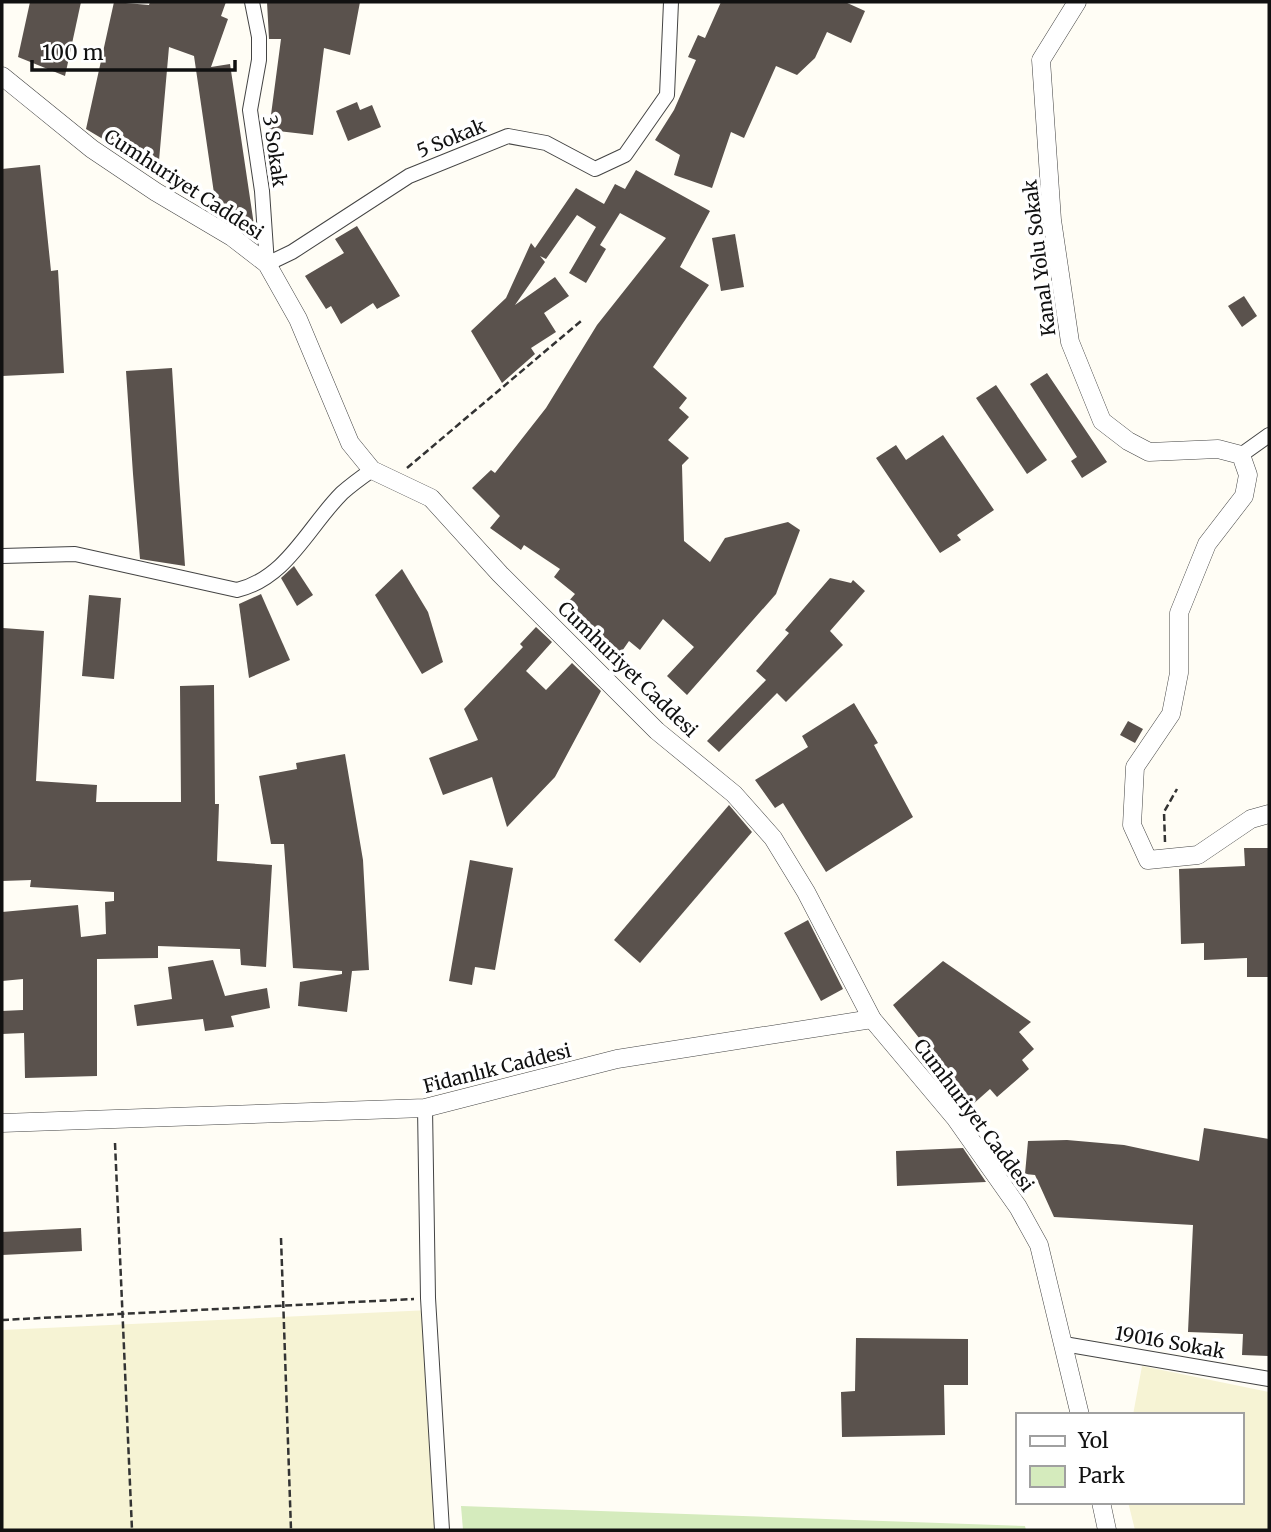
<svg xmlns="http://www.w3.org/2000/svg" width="1271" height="1532" font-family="Merriweather,serif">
	<rect width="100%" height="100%" fill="#fffdf5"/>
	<g fill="#f6f3d4">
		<polygon points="430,1310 441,1530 2,1530 2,1330"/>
		<polygon points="1142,1366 1269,1392 1269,1530 1135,1530 1128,1502 1241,1502 1241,1415 1133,1415"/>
	</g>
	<polygon fill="#d5ebbd" points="461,1506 1025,1526 1026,1530 463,1530"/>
	<g fill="#5a524d">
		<polygon points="30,2 81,2 65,76 18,57"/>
		<polygon points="114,2 149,5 150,2 226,2 221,16 228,19 211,67 230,64 254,225 216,207 194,56 169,47 158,172 86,129"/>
		<polygon points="267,2 360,2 350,55 324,48 313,135 269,130 281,39 269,39"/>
		<polygon points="721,2 845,2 865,11 851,43 827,32 815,58 797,75 776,66 744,138 731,132 712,188 674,175 680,155 655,140 674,110 696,60 688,57 698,35 705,38"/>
		<polygon points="357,102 360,110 372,105 381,127 348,141 336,111"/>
		<polygon points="40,165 51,271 58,270 64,373 2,376 2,169"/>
		<polygon points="636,170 710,211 680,267 709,285 653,367 687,398 679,408 689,417 668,440 689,458 682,465 684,541 710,562 725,538 788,522 800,530 776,594 687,695 667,676 694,647 663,619 640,650 629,641 620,654 567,603 575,594 554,577 560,569 524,545 521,550 490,528 500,516 472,488 491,470 495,473 546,408 597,325 666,238 620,213 600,245 606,249 586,283 569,273 596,227 577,215 546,259 540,256 545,262 515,305 555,277 569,296 544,313 556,332 531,348 535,354 502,383 471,331 506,298 531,243 535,248 576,188 604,204 615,184 625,189"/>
		<polygon points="357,226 400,296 377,309 373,303 341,324 331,306 326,309 305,276 344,253 335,239"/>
		<polygon points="735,234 744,287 721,291 712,238"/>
		<polygon points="1244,296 1257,316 1242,327 1228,306"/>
		<polygon points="172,368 179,480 185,566 140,559 133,474 126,371"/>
		<polygon points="1047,373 1107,462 1082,478 1071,461 1077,457 1030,384"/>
		<polygon points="996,385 1047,460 1027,474 976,398"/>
		<polygon points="943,435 994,510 957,535 961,540 940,553 876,458 896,445 906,460"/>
		<polygon points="294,566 313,595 297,606 281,578"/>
		<polygon points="402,569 428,612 443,662 422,674 375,595"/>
		<polygon points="830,578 851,583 853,580 865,591 830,631 843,645 786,702 777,693 719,752 707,741 766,680 756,671 789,633 785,630"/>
		<polygon points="261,594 290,660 249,678 239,604"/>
		<polygon points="89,595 121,598 114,679 82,676"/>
		<polygon points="536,627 552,642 526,671 546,690 572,663 601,691 555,777 507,827 492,777 443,795 429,758 478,740 464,709 523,647 520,644"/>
		<polygon points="3,628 44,631 36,781 97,785 96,802 181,802 180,686 214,685 215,804 219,804 217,861 272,865 266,967 241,965 240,949 158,946 158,958 97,959 97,1076 25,1078 24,1033 2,1034 2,1011 23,1010 23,979 2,981 2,912 78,905 81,937 106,934 105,902 114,901 114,892 30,887 31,880 2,881"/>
		<polygon points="854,703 878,743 874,745 913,817 826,872 783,803 775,808 755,780 808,747 802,736"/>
		<polygon points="1128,721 1143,729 1135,743 1120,735"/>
		<polygon points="345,754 363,860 369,970 352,971 347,1012 298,1006 300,982 342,974 342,971 293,968 284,844 271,844 259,776 297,769 296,763"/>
		<polygon points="729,805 752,832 640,963 614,940"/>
		<polygon points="1244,848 1269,848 1269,977 1247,977 1247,958 1204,960 1204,943 1181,944 1179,869 1245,866"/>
		<polygon points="470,860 513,868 495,970 475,967 472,985 449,981"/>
		<polygon points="808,920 843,989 821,1001 784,933"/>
		<polygon points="213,960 225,996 267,988 270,1008 231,1016 234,1027 205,1031 203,1019 137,1026 134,1005 172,999 168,967"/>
		<polygon points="943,961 1031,1022 1019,1032 1034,1049 1022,1060 1029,1069 997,1097 990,1089 972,1105 893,1005"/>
		<polygon points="1204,1128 1269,1139 1269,1356 1242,1355 1243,1334 1188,1332 1193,1225 1054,1217 1035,1175 1025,1174 1028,1141 1067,1140 1124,1145 1199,1161"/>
		<polygon points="963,1148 986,1182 897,1186 896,1151"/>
		<polygon points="81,1228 82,1251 2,1255 2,1232"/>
		<polygon points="856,1338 968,1339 968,1385 944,1385 945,1435 842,1437 841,1392 855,1391"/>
	</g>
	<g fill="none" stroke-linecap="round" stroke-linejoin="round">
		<defs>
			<g id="minor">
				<polyline points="252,2 259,37 259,60 250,110 262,191 267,264 292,252 409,176 508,136 546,143 595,169 625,155 667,95 671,2"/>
				<polyline points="1241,455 1269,435"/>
				<path d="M2,556L75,554L237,590C287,578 308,527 342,493C351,485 362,477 372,470"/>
				<polyline points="425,1108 428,1298 442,1530"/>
				<polyline points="1064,1344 1269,1379"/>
			</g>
			<g id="tertiary">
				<polyline points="1077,2 1041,60 1052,220 1070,342 1102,421 1128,441 1149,452 1218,449 1241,455 1248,475 1244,496 1207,544 1179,613 1179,673 1171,714 1135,767 1132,825 1148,860 1198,855 1251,819 1269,814"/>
				<polyline points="2,76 92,149 156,192 232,237 267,264 298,319 350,443 372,470 431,498 500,574 657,731 734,794 773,838 806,892 872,1019 956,1119 1018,1207 1039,1245 1080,1415"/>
				<polyline points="2,1123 425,1108 617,1059 872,1019"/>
				<polyline points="1101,1502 1107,1530"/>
			</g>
		</defs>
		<use href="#minor" stroke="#444" stroke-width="16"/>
		<use href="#tertiary" stroke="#444" stroke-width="19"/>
		<g stroke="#333" stroke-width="2.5" stroke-dasharray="7 3.5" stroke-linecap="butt">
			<polyline points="407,468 581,321"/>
			<polyline points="1165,842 1164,812 1177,789"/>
			<polyline points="115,1143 132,1530"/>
			<polyline points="281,1238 291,1530"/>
			<polyline points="2,1320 414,1299"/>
		</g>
		<use href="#minor" stroke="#fff" stroke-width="14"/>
		<use href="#tertiary" stroke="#fff" stroke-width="18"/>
	</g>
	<g text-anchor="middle" stroke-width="7" stroke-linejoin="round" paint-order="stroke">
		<g font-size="19" fill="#111" stroke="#fff">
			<text transform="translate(451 138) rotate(-22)" y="7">5 Sokak</text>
			<text transform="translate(275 151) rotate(82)" y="7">3 Sokak</text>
			<text transform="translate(184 184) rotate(33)" y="7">Cumhuriyet Caddesi</text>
			<text transform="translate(1039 258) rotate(-97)" y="7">Kanal Yolu Sokak</text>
			<text transform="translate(628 669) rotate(44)" y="7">Cumhuriyet Caddesi</text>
			<text transform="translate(497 1068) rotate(-14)" y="7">Fidanlık Caddesi</text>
			<text transform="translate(974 1115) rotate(53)" y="7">Cumhuriyet Caddesi</text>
			<text transform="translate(1170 1342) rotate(10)" y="7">19016 Sokak</text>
		</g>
	</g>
	<rect width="1271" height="1532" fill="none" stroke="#111111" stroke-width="7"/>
	<rect x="1016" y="1413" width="228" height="91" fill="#ffffff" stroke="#a0a0a0" stroke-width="2"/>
	<rect x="1030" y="1436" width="35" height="10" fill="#ffffff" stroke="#a0a0a0" stroke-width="2"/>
	<text x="1078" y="1448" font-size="21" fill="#111111">Yol</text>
	<rect x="1030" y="1466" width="35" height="21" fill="#d5ebbd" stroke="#a0a0a0" stroke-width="2"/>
	<text x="1078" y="1483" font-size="21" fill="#111111">Park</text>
	<path d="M32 60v10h203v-10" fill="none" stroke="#111111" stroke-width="3.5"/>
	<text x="42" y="60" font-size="21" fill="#111111" stroke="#ffffff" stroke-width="5" paint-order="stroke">100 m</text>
</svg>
